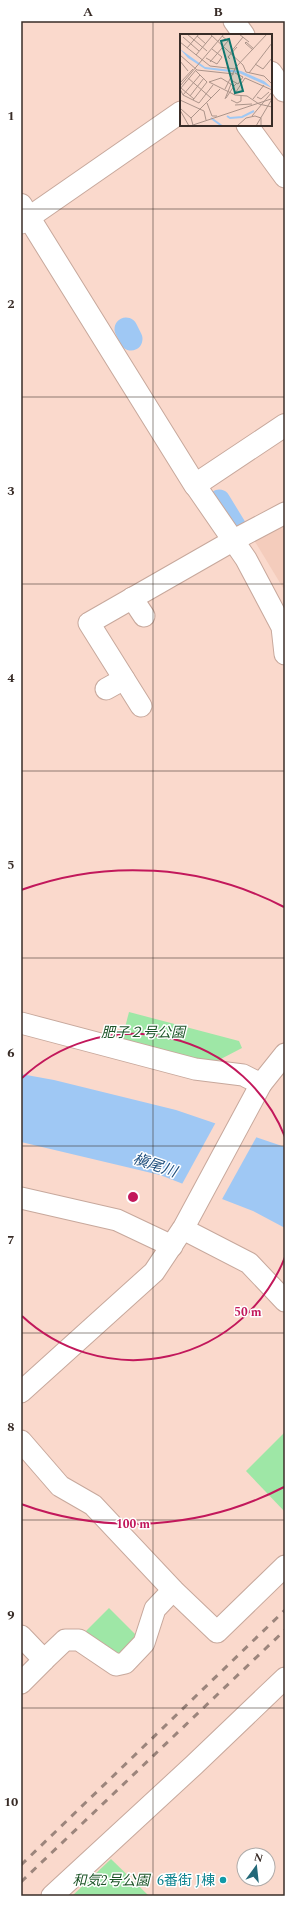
<svg xmlns="http://www.w3.org/2000/svg" width="306" height="1917" font-family="Spectral,'Noto Sans JP',serif">
	<rect width="100%" height="100%" fill="#fad9cc"/>
	<polygon fill="#f4ccbc" points="285,521 285,591 254,540"/>
	<g fill="#9ee7a6">
		<polygon points="129,1012 239,1041 242,1048 217,1061 180,1058 121,1043"/>
		<polygon points="285,1432 285,1512 246,1471"/>
		<polygon points="109,1608 137,1636 118,1655 83,1634"/>
		<polygon points="111,1859 149,1896 72,1896"/>
	</g>
	<polygon fill="#9fc8f4" points="21,1074 54,1080 176,1110 285,1147 285,1228 253,1211 160,1175 21,1142"/>
	<polygon fill="#fad9cc" points="216,1122 257,1136 221,1201 181,1186"/>
	<g fill="none" stroke-linecap="round" stroke-linejoin="round">
		<g stroke="#9fc8f4" stroke-width="23">
			<polyline points="126,329 131,339"/>
			<polyline points="219,501 241,537"/>
		</g>
		<defs>
			<g id="street">
				<polyline points="234,21 244,35"/>
				<polyline points="271,72 284,91 285,90"/>
				<polyline points="247,125 285,177"/>
				<polyline points="21,223 181,112"/>
				<polyline points="195,485 246,559 282,627 285,654"/>
				<polyline points="132,598 144,616"/>
				<polyline points="106,689 124,679"/>
				<polyline points="141,706 89,623 234,540 285,513"/>
				<polyline points="21,1023 195,1069 243,1075 261,1084"/>
				<polyline points="21,1198 117,1220 172,1246"/>
				<polyline points="183,1229 249,1263 285,1301"/>
				<polyline points="21,1392 154,1272 184,1227 261,1084 285,1054"/>
				<polyline points="21,1441 60,1486 93,1505 173,1590 217,1632 285,1566"/>
				<polyline points="21,1636 44,1660 65,1640 79,1640 116,1665 125,1663 144,1643 155,1609 173,1590"/>
				<polyline points="21,1683 44,1660"/>
				<polyline points="52,1896 194,1765 285,1678"/>
			</g>
			<polyline id="secondary" points="21,205 195,485 285,425"/>
		</defs>
		<use href="#street" stroke="#c7a89c" stroke-width="23"/>
		<use href="#secondary" stroke="#c7a89c" stroke-width="24"/>
		<use href="#street" stroke="#fff" stroke-width="21"/>
		<use href="#secondary" stroke="#fff" stroke-width="22"/>
		<g stroke="#9c857c" stroke-width="3" stroke-dasharray="7 7" stroke-linecap="butt">
			<polyline points="21,1865 285,1610"/>
			<polyline points="21,1882 285,1630"/>
		</g>
	</g>
	<path fill="none" stroke="#382c27" stroke-width="1" stroke-opacity="0.55" d="M153,21V1896M21,209H285M21,397H285M21,584H285M21,771H285M21,958H285M21,1146H285M21,1333H285M21,1520H285M21,1708H285"/>
	<g fill="none" stroke="#c2185b" stroke-width="2">
		<path d="M285 1257A163 163 0 0 1 22 1316M22 1078A163 163 0 0 1 285 1137"/>
		<path d="M284 1487A327 327 0 0 1 21 1504M21 890A327 327 0 0 1 284 907"/>
	</g>
	<circle fill="#0f9aa8" stroke="#fff" stroke-width="1.5" cx="223" cy="1880" r="4"/>
	<g text-anchor="middle" stroke-width="3" stroke-linejoin="round" paint-order="stroke">
		<g font-size="14" font-style="italic" fill="#1d5528" stroke="#fff">
			<text x="143" y="1037">肥子２号公園</text>
			<text x="111" y="1885">和気2号公園</text>
		</g>
		<g font-size="14" fill="#0d838f" stroke="#fff" text-anchor="end">
			<text x="215" y="1885">6番街 J棟</text>
		</g>
		<g font-size="15" font-style="italic" fill="#1d4e7d" stroke="#fff">
			<text transform="translate(155 1165) rotate(19)" y="5">槇尾川</text>
		</g>
	</g>
	<g transform="translate(180 34)">
		<rect width="92" height="92" fill="#fad9cc"/>
		<path d="M0,15L25,33L61,37L84,47L92,54L59,39L25,35L8,24Z" fill="#9fc8f4"/>
		<path fill="none" stroke="#9fc8f4" stroke-width="2" d="M47,82L50,84L62,83L74,77M31,84L42,92"/>
		<path fill="none" stroke="#ac948a" stroke-width="1" d="M7,0L27,17M30,0L63,31L66,38L84,42L92,50M59,0L69,8M17,2L26,10M3,3L19,17M0,8L30,32L56,35M7,14L19,0M73,16L65,9L66,8L74,15M50,19L63,3M0,21L17,36L54,40M16,21L32,2M26,24L37,30L42,23L32,15M50,25L48,23L57,13M0,27L8,37M30,28L48,7L42,2M75,30L83,35L92,24M69,39L92,9M8,44L31,64M51,46L58,50L63,43L55,39M0,49L13,35M57,49L54,52L41,44L29,48L55,61L67,62L79,70L92,73M0,52L44,0M1,54L14,65M0,55L3,61L19,69L33,51M0,55L16,36M45,55L56,33L87,0M3,61L20,41M54,61L65,44L92,56M10,62L24,44M77,63L81,65L89,58M46,64L54,52M45,65L51,50M73,65L84,51M0,66L24,77L26,86M13,66L27,48L16,37M51,66L57,69L61,67V62M27,69L32,82H37M55,71L72,70M1,75L11,84L13,91M0,76L9,92M72,82L92,58M11,84L40,55M10,92L91,65M57,92L66,84L75,82L81,84V92M76,92L92,65"/>
		<path fill="#0f766e" fill-opacity="0.15" stroke="#0f766e" stroke-width="2" d="M49,5L63,57L55,59L41,7Z"/>
		<rect width="92" height="92" fill="none" stroke="#382c27" stroke-width="2"/>
	</g>
	<circle cx="133" cy="1197" r="6" fill="#c2185b" stroke="#fff" stroke-width="2"/>
	<g font-size="12" text-anchor="middle" font-weight="bold" fill="#c2185b" stroke="#fff" stroke-width="3" stroke-linejoin="round" paint-order="stroke">
		<text x="248" y="1316">50 m</text>
		<text x="133" y="1528">100 m</text>
	</g>
	<rect width="306" height="1917" fill="none" stroke="#ffffff" stroke-width="44"/>
	<g transform="translate(256 1867) rotate(15)"><circle r="19" fill="#ffffff" stroke="#afaba9"/>
	<path d="M0-3L7 15L0 10L-7 15Z" fill="#246979"/>
	<text y="-6" font-size="11" font-weight="bold" text-anchor="middle" fill="#382c27">N</text>
	</g>
	<rect x="22" y="22" width="262" height="1873" fill="none" stroke="#382c27" stroke-width="1.5"/>
	<g font-size="13" text-anchor="middle" font-weight="bold" fill="#382c27">
		<text x="88" y="16">A</text>
		<text x="218" y="16">B</text>
		<text x="11" y="120">1</text>
		<text x="11" y="308">2</text>
		<text x="11" y="495">3</text>
		<text x="11" y="682">4</text>
		<text x="11" y="869">5</text>
		<text x="11" y="1057">6</text>
		<text x="11" y="1244">7</text>
		<text x="11" y="1431">8</text>
		<text x="11" y="1619">9</text>
		<text x="11" y="1806">10</text>
	</g>
</svg>
